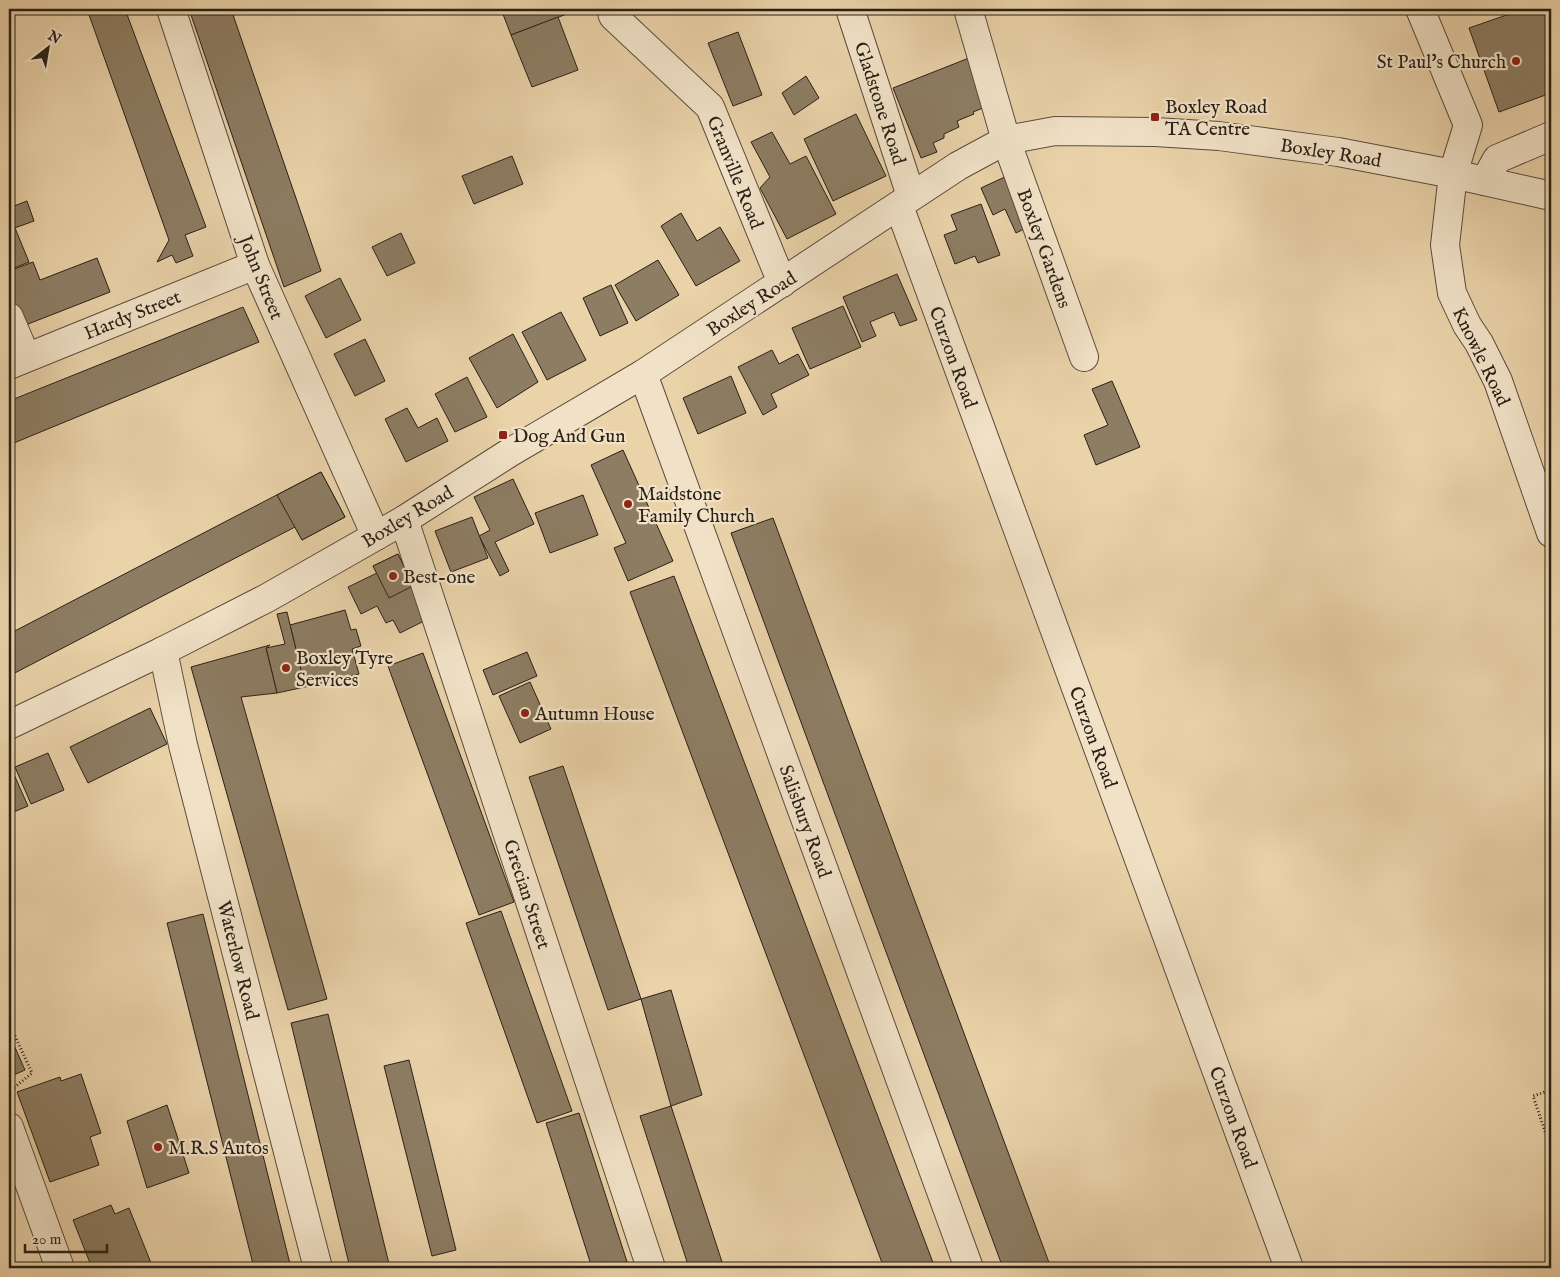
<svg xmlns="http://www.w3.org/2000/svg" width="1560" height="1277" font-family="'IM FELL English',serif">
	<rect width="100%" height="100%" fill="#ead2a9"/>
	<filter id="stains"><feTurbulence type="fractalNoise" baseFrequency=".004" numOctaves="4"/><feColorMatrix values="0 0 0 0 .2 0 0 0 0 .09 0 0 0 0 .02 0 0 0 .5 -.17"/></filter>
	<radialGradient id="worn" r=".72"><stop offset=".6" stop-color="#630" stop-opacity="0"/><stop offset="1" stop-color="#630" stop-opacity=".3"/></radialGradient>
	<g fill="#8d7d63" stroke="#292017">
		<polygon points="87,9 125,9 206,227 185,235 193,256 176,263 172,255 157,262 169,240"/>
		<polygon points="189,9 231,9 321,271 284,287"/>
		<polygon points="501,9 580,9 511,35"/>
		<polygon points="1524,9 1551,9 1551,93 1499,112 1469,28"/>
		<polygon points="558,17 578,70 532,87 511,35"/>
		<polygon points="738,32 762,95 733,106 708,43"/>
		<polygon points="974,56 993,104 973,112 974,114 957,121 959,127 944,134 944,138 933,143 937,152 921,158 893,88"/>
		<polygon points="806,76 819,98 794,115 782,93"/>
		<polygon points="856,114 886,176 833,201 804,139"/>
		<polygon points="772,132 790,164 806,156 836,214 787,239 760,188 770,177 751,142"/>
		<polygon points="512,156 523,184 474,204 462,176"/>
		<polygon points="1009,175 1032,225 1016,233 1005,209 993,215 981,188"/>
		<polygon points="27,201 34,221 9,230 9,208"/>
		<polygon points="981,204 1000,255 978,263 975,256 955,264 944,235 957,230 951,215"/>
		<polygon points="681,213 697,241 720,227 740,261 696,286 661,226"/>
		<polygon points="15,228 29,262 9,270 9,230"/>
		<polygon points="401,233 415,263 387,276 372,247"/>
		<polygon points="97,258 110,292 23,326 9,290 9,271 33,262 40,280"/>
		<polygon points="658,260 679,295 636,321 615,285"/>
		<polygon points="897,274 917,320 900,326 894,312 870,322 876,336 862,342 843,297"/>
		<polygon points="340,278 361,320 326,338 305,296"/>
		<polygon points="611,285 628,323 600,336 583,298"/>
		<polygon points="843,306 861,347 810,369 792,328"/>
		<polygon points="243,307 259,342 9,445 9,401"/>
		<polygon points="561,312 586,360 547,380 522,332"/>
		<polygon points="513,334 538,382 497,408 469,358"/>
		<polygon points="365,339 385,381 355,396 334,354"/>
		<polygon points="772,350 779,364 798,354 809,375 771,394 777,407 763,415 738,367"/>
		<polygon points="731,376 746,413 698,434 683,398"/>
		<polygon points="467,377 487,417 455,432 435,394"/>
		<polygon points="1112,381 1140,447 1096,465 1084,435 1108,425 1092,389"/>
		<polygon points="407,408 418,428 437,418 448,441 406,462 385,419"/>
		<polygon points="623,450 673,561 628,581 614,548 626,543 591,465"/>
		<polygon points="321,472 345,517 302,540 295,527 9,676 9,634"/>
		<polygon points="321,472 345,517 302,540 277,495"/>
		<polygon points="513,479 534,524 495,542 509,571 500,576 479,536 490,530 474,497"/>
		<polygon points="583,495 598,535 550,553 535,513"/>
		<polygon points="472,517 488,558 451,572 435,531"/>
		<polygon points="773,518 1051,1268 1003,1268 731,533"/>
		<polygon points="398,554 430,618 400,633 393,620 386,623 377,606 361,614 348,587 377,573 373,566"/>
		<polygon points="398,554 413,586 389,598 373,566"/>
		<polygon points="674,576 935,1268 884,1268 630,592"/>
		<polygon points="345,610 351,630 356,629 361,646 352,649 359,674 305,687 290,625"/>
		<polygon points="287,612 305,687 277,693 266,648 285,644 277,614"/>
		<polygon points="270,645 266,648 277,693 241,697 327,999 288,1010 191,667"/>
		<polygon points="527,652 537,676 493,695 483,670"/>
		<polygon points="423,653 514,902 479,915 388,666"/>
		<polygon points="530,682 551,729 520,743 499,696"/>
		<polygon points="150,708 167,744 88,783 70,747"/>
		<polygon points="48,753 64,790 31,804 15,767"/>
		<polygon points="563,766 641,999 608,1010 529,777"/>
		<polygon points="12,770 28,806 9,814 9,771"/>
		<polygon points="501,911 572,1111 537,1123 466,923"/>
		<polygon points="203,914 291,1268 254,1268 167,923"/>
		<polygon points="671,990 702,1095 671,1106 641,999"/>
		<polygon points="328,1014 390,1268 350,1268 291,1023"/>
		<polygon points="9,1034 25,1070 9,1077"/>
		<polygon points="409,1060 456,1250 432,1256 384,1066"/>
		<polygon points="81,1074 101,1133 90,1137 99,1165 50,1182 17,1092 60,1077 61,1081"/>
		<polygon points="167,1105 189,1173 147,1188 127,1121"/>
		<polygon points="671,1106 724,1268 689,1268 640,1116"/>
		<polygon points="579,1113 629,1268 592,1268 546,1123"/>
		<polygon points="111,1205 115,1214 129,1208 153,1268 92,1268 73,1220"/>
	</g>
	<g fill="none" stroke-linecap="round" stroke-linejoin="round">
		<defs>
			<g id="minor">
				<polyline points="171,9 255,265 376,536"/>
				<polyline points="611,9 613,16 710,107 782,283"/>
				<polyline points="850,9 911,196"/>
				<polyline points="968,9 1006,140 1084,357"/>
				<polyline points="1420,9 1468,125 1453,174 1445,245 1452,293 1467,325 1479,343 1498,381 1551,533"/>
				<polyline points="1485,181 1497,159 1551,136"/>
				<polyline points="899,206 1289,1268"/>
				<polyline points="9,317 26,357"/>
				<polyline points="9,365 255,265"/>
				<polyline points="643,374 969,1268"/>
				<polyline points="404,520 651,1268"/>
				<polyline points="163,651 183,745 318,1268"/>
				<polyline points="9,725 163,651 267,598 404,520 509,453 643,374 958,166 1006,140 1055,131 1155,132 1219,136 1338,152 1453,174 1551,196"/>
				<polyline points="9,1127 60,1268"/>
			</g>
		</defs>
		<use href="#minor" stroke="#594c3c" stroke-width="30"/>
		<g stroke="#292017" stroke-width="3" stroke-dasharray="1 2.5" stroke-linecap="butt">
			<polyline points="9,1023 32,1073 9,1092"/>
			<polyline points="1551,1090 1533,1096 1551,1149"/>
		</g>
		<use href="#minor" stroke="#f1e2c7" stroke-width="28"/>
	</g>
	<g fill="#8f2418" stroke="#f1e2c7" stroke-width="2">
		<circle cx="1516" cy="61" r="5"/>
		<rect x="1150" y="112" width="10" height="10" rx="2.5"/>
		<rect x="498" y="430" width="10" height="10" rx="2.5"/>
		<circle cx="628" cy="504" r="5"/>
		<circle cx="393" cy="576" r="5"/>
		<circle cx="286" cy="668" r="5"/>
		<circle cx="525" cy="713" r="5"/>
		<circle cx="158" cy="1147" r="5"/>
	</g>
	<g text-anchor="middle" stroke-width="4.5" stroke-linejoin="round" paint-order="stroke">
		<g font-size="19" fill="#292017" stroke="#f1e2c7" text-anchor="start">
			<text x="1506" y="68" text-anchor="end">St Paul's Church</text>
			<text x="1165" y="113">Boxley Road<tspan x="1165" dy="22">TA Centre</tspan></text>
			<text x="513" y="442">Dog And Gun</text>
			<text x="638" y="500">Maidstone<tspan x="638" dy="22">Family Church</tspan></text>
			<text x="403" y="583">Best-one</text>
			<text x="296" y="664">Boxley Tyre<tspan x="296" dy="22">Services</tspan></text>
			<text x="535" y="720">Autumn House</text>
			<text x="168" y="1154">M.R.S Autos</text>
		</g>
		<g font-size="19" fill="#292017" stroke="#f1e2c7">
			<text transform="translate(881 103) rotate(72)" y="7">Gladstone Road</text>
			<text transform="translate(1331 152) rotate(9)" y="7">Boxley Road</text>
			<text transform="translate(736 172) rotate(68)" y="7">Granville Road</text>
			<text transform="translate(1045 248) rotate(70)" y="7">Boxley Gardens</text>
			<text transform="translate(262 277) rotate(68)" y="7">John Street</text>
			<text transform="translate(751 303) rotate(-33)" y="7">Boxley Road</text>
			<text transform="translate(132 314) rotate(-22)" y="7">Hardy Street</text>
			<text transform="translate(1482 356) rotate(64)" y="7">Knowle Road</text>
			<text transform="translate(954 357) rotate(70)" y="7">Curzon Road</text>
			<text transform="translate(407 516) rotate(-31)" y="7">Boxley Road</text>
			<text transform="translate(1094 737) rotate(70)" y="7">Curzon Road</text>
			<text transform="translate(806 821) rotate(70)" y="7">Salisbury Road</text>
			<text transform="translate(528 894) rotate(72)" y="7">Grecian Street</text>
			<text transform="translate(239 960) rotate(76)" y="7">Waterlow Road</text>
			<text transform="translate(1234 1117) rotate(70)" y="7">Curzon Road</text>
		</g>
	</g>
	<rect width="1560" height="1277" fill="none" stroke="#ead2a9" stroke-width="30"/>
	<rect x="10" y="10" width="1540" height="1257" fill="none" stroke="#292017" stroke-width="2.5"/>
	<rect x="15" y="15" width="1530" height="1247" fill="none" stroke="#292017"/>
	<g transform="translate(48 48) rotate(31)" stroke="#f1e2c7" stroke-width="4" paint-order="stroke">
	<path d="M0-4L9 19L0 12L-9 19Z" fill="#292017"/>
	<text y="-8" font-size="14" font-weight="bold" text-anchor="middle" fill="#292017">N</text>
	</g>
	<path d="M25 1244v8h82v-8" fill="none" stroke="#292017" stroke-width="2.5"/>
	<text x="32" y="1244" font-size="15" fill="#292017" stroke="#f1e2c7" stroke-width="4" paint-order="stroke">20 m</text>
	<rect width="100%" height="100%" filter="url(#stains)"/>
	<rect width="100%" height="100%" fill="url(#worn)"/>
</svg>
